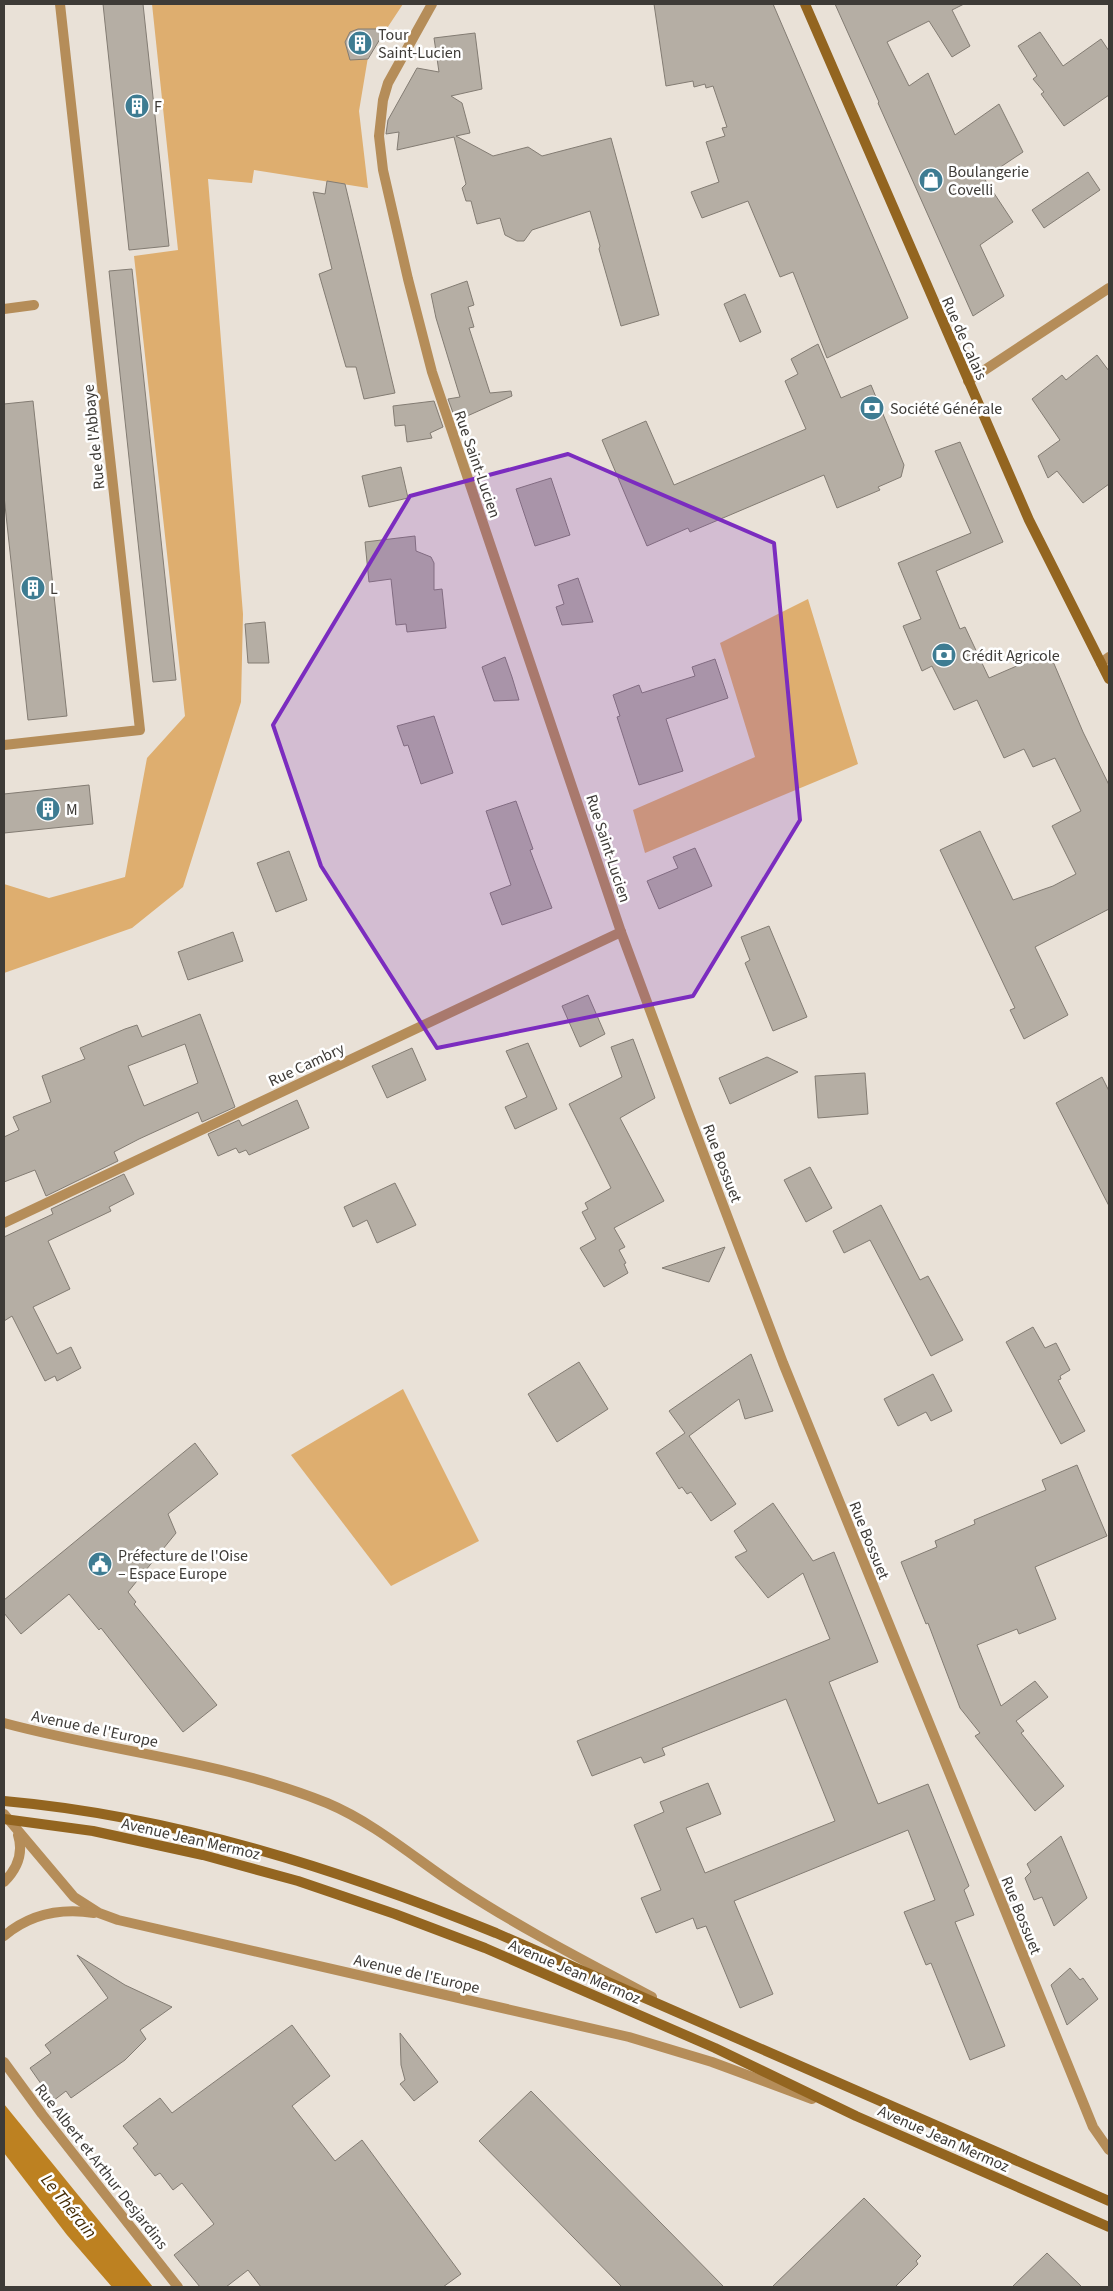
<svg xmlns="http://www.w3.org/2000/svg" width="1113" height="2291" font-family="'Source Sans 3',sans-serif">
	<rect width="100%" height="100%" fill="#e9e1d7"/>
	<g fill="#deae6f">
		<polygon points="152,4 403,4 368,57 359,111 368,188 254,170 252,183 208,179 243,614 241,702 183,887 132,928 4,973 4,884 49,898 125,877 147,758 185,716 134,256 178,250"/>
		<polygon points="808,599 858,764 645,853 633,810 755,757 720,643"/>
		<polygon points="403,1389 479,1541 391,1586 291,1455"/>
	</g>
	<polygon fill="#bd8121" points="4,2104 153,2287 112,2287 67,2235 4,2153"/>
	<g fill="#b5aea4" stroke="#837c73" fill-rule="evenodd">
		<polygon points="103,4 143,4 169,246 129,250"/>
		<polygon points="654,4 773,4 908,318 827,358 793,272 780,277 748,201 702,218 691,192 719,182 706,142 725,136 722,128 727,127 713,86 706,88 705,84 694,87 693,81 666,86"/>
		<polygon points="835,4 964,4 952,10 970,46 952,57 929,21 887,42 909,86 928,73 955,135 999,104 1023,152 984,178 1013,222 980,245 1004,296 973,316 878,103 879,102"/>
		<polygon points="358,29 386,29 368,59 350,60 345,42 350,32"/>
		<polygon points="1040,32 1063,66 1101,39 1109,51 1109,95 1064,126 1041,94 1044,92 1033,79 1037,76 1018,46"/>
		<polygon points="475,33 482,89 451,96 462,103 470,133 456,136 493,156 528,147 542,156 611,138 659,315 621,326 599,249 600,246 590,211 532,230 524,241 517,241 505,235 500,218 477,224 471,201 466,201 462,188 466,184 454,137 397,150 399,132 386,134 388,120 417,68 439,72 434,38"/>
		<polygon points="1088,172 1100,190 1044,228 1032,210"/>
		<polygon points="327,181 345,184 395,393 364,399 356,367 346,367 319,274 332,269 313,192 325,194"/>
		<polygon points="132,269 176,680 153,682 109,271"/>
		<polygon points="467,281 474,305 468,307 474,327 469,328 490,393 511,391 512,396 456,421 448,399 460,397 436,318 431,294"/>
		<polygon points="745,294 761,332 740,342 724,304"/>
		<polygon points="818,344 841,398 871,385 904,465 901,477 878,487 880,490 837,508 824,475 690,532 688,528 647,546 602,440 646,421 674,485 806,429 785,381 798,374 791,359"/>
		<polygon points="1097,355 1109,371 1109,484 1083,503 1057,471 1048,478 1038,456 1060,440 1032,399 1062,375 1066,380"/>
		<polygon points="33,401 67,716 28,720 4,496 4,404"/>
		<polygon points="434,401 443,427 430,433 432,438 407,442 405,425 395,426 393,406"/>
		<polygon points="960,442 1003,542 936,571 960,629 965,627 989,678 1049,652 1083,732 1109,785 1109,909 1035,947 1068,1015 1024,1039 1010,1010 1015,1008 940,850 980,831 1013,900 1053,886 1076,874 1052,826 1081,811 1055,758 1033,767 1024,749 1004,758 977,700 954,710 932,666 922,671 903,626 921,619 898,563 971,533 935,451"/>
		<polygon points="401,467 408,498 369,507 362,476"/>
		<polygon points="551,478 570,535 535,546 516,489"/>
		<polygon points="415,536 416,551 431,557 434,563 434,590 442,589 446,628 407,632 406,624 396,625 391,579 369,582 365,542"/>
		<polygon points="578,578 593,622 562,625 556,607 564,604 558,585"/>
		<polygon points="265,622 269,663 248,663 245,624"/>
		<polygon points="505,657 512,677 519,700 494,701 482,667"/>
		<polygon points="715,659 728,698 666,719 683,771 639,785 617,717 620,716 613,695 639,685 642,693 695,676 692,667"/>
		<polygon points="434,716 453,773 421,784 408,745 404,746 397,726"/>
		<polygon points="89,785 93,824 4,833 4,794"/>
		<polygon points="516,801 533,849 530,850 552,908 502,925 490,893 511,885 486,811"/>
		<polygon points="695,848 712,886 659,909 647,881 678,868 673,857"/>
		<polygon points="289,851 307,900 276,912 257,863"/>
		<polygon points="769,926 807,1017 773,1031 745,963 750,960 741,937"/>
		<polygon points="233,932 243,961 188,980 178,952"/>
		<polygon points="588,995 605,1034 580,1047 562,1006"/>
		<path d="M200,1014L235,1107L202,1122L198,1112L139,1139L114,1152L118,1161L46,1196L35,1170L4,1182V1137L19,1130L13,1117L51,1102L42,1076L85,1059L80,1048L125,1029L137,1025L142,1037ZM185,1044L198,1083L144,1106L128,1066Z"/>
		<polygon points="633,1039 655,1098 620,1118 664,1201 614,1228 625,1247 619,1250 626,1263 624,1264 628,1273 604,1287 580,1248 596,1239 582,1212 588,1209 585,1203 611,1188 569,1104 622,1077 611,1047"/>
		<polygon points="528,1043 557,1109 515,1129 505,1107 527,1097 506,1051"/>
		<polygon points="412,1048 426,1080 387,1098 372,1066"/>
		<polygon points="767,1057 798,1072 730,1104 719,1078"/>
		<polygon points="865,1073 868,1114 818,1118 815,1076"/>
		<polygon points="1102,1077 1109,1091 1109,1206 1056,1103"/>
		<polygon points="297,1100 309,1128 249,1155 246,1150 239,1153 236,1148 218,1156 208,1134 239,1120 242,1126"/>
		<polygon points="810,1167 832,1208 806,1222 784,1180"/>
		<polygon points="124,1174 134,1194 109,1207 111,1211 48,1241 70,1289 33,1307 57,1354 71,1347 81,1368 57,1381 55,1376 45,1381 12,1316 4,1321 4,1237 53,1214 51,1209"/>
		<polygon points="395,1183 416,1225 377,1243 367,1220 353,1227 344,1207"/>
		<polygon points="881,1205 920,1280 928,1276 963,1340 931,1356 870,1240 844,1253 833,1231"/>
		<polygon points="725,1247 709,1282 662,1268"/>
		<polygon points="1033,1327 1045,1348 1056,1343 1070,1370 1060,1376 1061,1379 1058,1380 1085,1431 1061,1444 1006,1342"/>
		<polygon points="751,1354 773,1411 745,1419 739,1399 689,1436 736,1504 711,1521 691,1492 687,1494 682,1487 679,1489 656,1453 685,1433 669,1411"/>
		<polygon points="579,1362 608,1409 557,1442 528,1394"/>
		<polygon points="933,1374 952,1411 931,1421 926,1412 898,1426 884,1399"/>
		<polygon points="195,1443 218,1474 168,1514 176,1533 128,1592 136,1602 134,1604 217,1705 183,1732 101,1628 99,1630 69,1594 21,1634 4,1613 4,1600"/>
		<polygon points="1077,1465 1107,1536 1035,1567 1056,1619 1019,1634 1017,1629 977,1645 1001,1706 1035,1681 1048,1697 1016,1721 1024,1731 1021,1733 1064,1786 1035,1811 975,1736 980,1733 960,1708 928,1623 926,1624 901,1562 937,1547 935,1541 975,1524 974,1520 1046,1490 1042,1480"/>
		<polygon points="773,1503 813,1561 834,1552 878,1662 829,1682 878,1804 928,1784 969,1886 964,1890 974,1915 955,1922 1005,2046 970,2060 931,1963 926,1965 904,1912 935,1900 908,1830 734,1901 773,1994 740,2008 706,1926 697,1929 693,1918 656,1933 641,1898 661,1890 634,1825 664,1812 660,1802 708,1783 721,1814 686,1828 705,1873 835,1821 786,1699 662,1748 665,1755 644,1763 641,1757 592,1776 577,1741 830,1639 803,1573 768,1598 735,1557 747,1551 734,1531"/>
		<polygon points="1061,1836 1087,1898 1054,1926 1042,1897 1034,1900 1025,1878 1031,1872 1027,1864"/>
		<polygon points="77,1955 125,1985 172,2007 140,2030 146,2039 125,2060 71,2098 66,2091 53,2101 30,2068 51,2053 45,2045 108,1998"/>
		<polygon points="1070,1968 1080,1980 1083,1978 1098,1999 1067,2025 1051,1985"/>
		<polygon points="292,2025 330,2076 292,2106 335,2161 362,2140 461,2274 443,2287 261,2287 248,2270 226,2287 200,2287 174,2255 214,2224 182,2183 173,2190 160,2173 155,2176 133,2148 138,2144 123,2126 160,2098 172,2113"/>
		<polygon points="400,2033 438,2082 414,2101 400,2084 405,2080 401,2065"/>
		<polygon points="531,2091 724,2287 622,2287 479,2141"/>
		<polygon points="864,2198 921,2256 916,2261 918,2264 895,2287 772,2287"/>
		<polygon points="1047,2253 1082,2287 1012,2287"/>
	</g>
	<g fill="none" stroke-linecap="round" stroke-linejoin="round">
		<g stroke="#b58d59" stroke-width="10">
			<polyline points="432,4 388,83 383,100 379,136 383,170 408,279 432,372 621,932 687,1110 783,1363 1093,2127 1109,2150"/>
			<polyline points="4,309 34,305"/>
			<polyline points="968,381 1109,288"/>
			<polyline points="1101,663 1109,657"/>
			<polyline points="4,745 140,730 60,4"/>
			<polyline points="4,1223 621,932"/>
			<path d="M4,1723C111,1752 224,1761 327,1803C377,1824 419,1862 464,1891C524,1930 589,1963 652,1997"/>
			<polyline points="4,1814 74,1897 99,1913 118,1920 629,2037 712,2062 812,2099"/>
			<path d="M4,1882C17,1869 24,1854 18,1835"/>
			<path d="M4,1936C30,1914 61,1908 94,1913"/>
			<polyline points="4,2062 42,2114 178,2287"/>
		</g>
		<g stroke="#936520" stroke-width="10">
			<polyline points="805,4 1029,520 1109,679"/>
			<path d="M4,1801C173,1816 339,1869 496,1933L1109,2201"/>
			<polyline points="4,1819 93,1831 203,1855 298,1881 395,1914 485,1948 715,2048 856,2116 1109,2227"/>
		</g>
	</g>
	<path fill="#7b2cbf" fill-opacity="0.2" stroke="#7b2cbf" stroke-width="4" stroke-linejoin="round" d="M568,454L774,543L800,820L693,996L437,1048L321,866L273,725L410,496Z"/>
	<defs>
		<symbol id="building-disc" viewBox="-11 -11 22 22"><circle r="9.5" fill="#3e7c92" stroke="#fff"/><path d="M-4-6H4V6H1V3H-1V6H-4ZM-2.5-4.3h1.7v1.8h-1.7ZM.8-4.3h1.7v1.8H.8ZM-2.5-1h1.7V.8h-1.7ZM.8-1h1.7V.8H.8Z" fill="#fff"/></symbol>
		<symbol id="shop-disc" viewBox="-11 -11 22 22"><circle r="9.5" fill="#3e7c92" stroke="#fff"/><path d="M-5-2.5h2.3a2.7 3.5 0 0 1 5.4 0H5L5.5 6h-11ZM-1.5-2.5h3a1.5 2.3 0 0 0-3 0Z" fill="#fff"/></symbol>
		<symbol id="bank-disc" viewBox="-11 -11 22 22"><circle r="9.5" fill="#3e7c92" stroke="#fff"/><path d="M-6-4H6V4H-6ZM0-2.3a2.3 2.3 0 1 0 0 4.6a2.3 2.3 0 1 0 0-4.6Z" fill="#fff"/></symbol>
		<symbol id="civic-disc" viewBox="-11 -11 22 22"><circle r="9.5" fill="#3e7c92" stroke="#fff"/><path d="M-.6-6.5H3V-4.5H.6V-3L4-1V1h2V6H-6V1h2V-1L-.6-3ZM-1.2 2.5V6h2.4V2.5Z" fill="#fff"/></symbol>
	</defs>
	<g fill-rule="evenodd">
		<use href="#building-disc" x="346" y="29" width="28" height="28"/>
		<use href="#building-disc" x="123" y="92" width="28" height="28"/>
		<use href="#shop-disc" x="917" y="166" width="28" height="28"/>
		<use href="#bank-disc" x="858" y="394" width="28" height="28"/>
		<use href="#building-disc" x="19" y="574" width="28" height="28"/>
		<use href="#bank-disc" x="930" y="641" width="28" height="28"/>
		<use href="#building-disc" x="34" y="795" width="28" height="28"/>
		<use href="#civic-disc" x="86" y="1550" width="28" height="28"/>
	</g>
	<g text-anchor="middle" stroke-width="5" stroke-linejoin="round" paint-order="stroke">
		<g font-size="16" fill="#3e3b37" stroke="#fff" text-anchor="start">
			<text x="378" y="40">Tour<tspan x="378" dy="18">Saint-Lucien</tspan></text>
			<text x="154" y="112">F</text>
			<text x="948" y="177">Boulangerie<tspan x="948" dy="18">Covelli</tspan></text>
			<text x="890" y="414">Société Générale</text>
			<text x="50" y="594">L</text>
			<text x="962" y="661">Crédit Agricole</text>
			<text x="66" y="815">M</text>
			<text x="118" y="1561">Préfecture de l'Oise<tspan x="118" dy="18">– Espace Europe</tspan></text>
		</g>
		<g font-size="16" fill="#3e3b37" stroke="#fff">
			<text transform="translate(965 338) rotate(66)" y="6">Rue de Calais</text>
			<text transform="translate(93 437) rotate(-96)" y="6">Rue de l'Abbaye</text>
			<text transform="translate(478 464) rotate(71)" y="6">Rue Saint-Lucien</text>
			<text transform="translate(609 848) rotate(72)" y="6">Rue Saint-Lucien</text>
			<text transform="translate(306 1064) rotate(-25)" y="6">Rue Cambry</text>
			<text transform="translate(723 1163) rotate(69)" y="6">Rue Bossuet</text>
			<text transform="translate(870 1540) rotate(68)" y="6">Rue Bossuet</text>
			<text transform="translate(95 1728) rotate(12)" y="6">Avenue de l'Europe</text>
			<text transform="translate(191 1838) rotate(13)" y="6">Avenue Jean Mermoz</text>
			<text transform="translate(1022 1915) rotate(68)" y="6">Rue Bossuet</text>
			<text transform="translate(575 1971) rotate(23)" y="6">Avenue Jean Mermoz</text>
			<text transform="translate(417 1973) rotate(13)" y="6">Avenue de l'Europe</text>
			<text transform="translate(944 2138) rotate(24)" y="6">Avenue Jean Mermoz</text>
			<text transform="translate(102 2166) rotate(52)" y="6">Rue Albert et Arthur Desjardins</text>
		</g>
		<g font-size="18" font-style="italic" fill="#442b04" stroke="#fff">
			<text transform="translate(69 2206) rotate(51)" y="6">Le Thérain</text>
		</g>
	</g>
	<rect width="1113" height="2291" fill="none" stroke="#3e3b37" stroke-width="10"/>
</svg>
